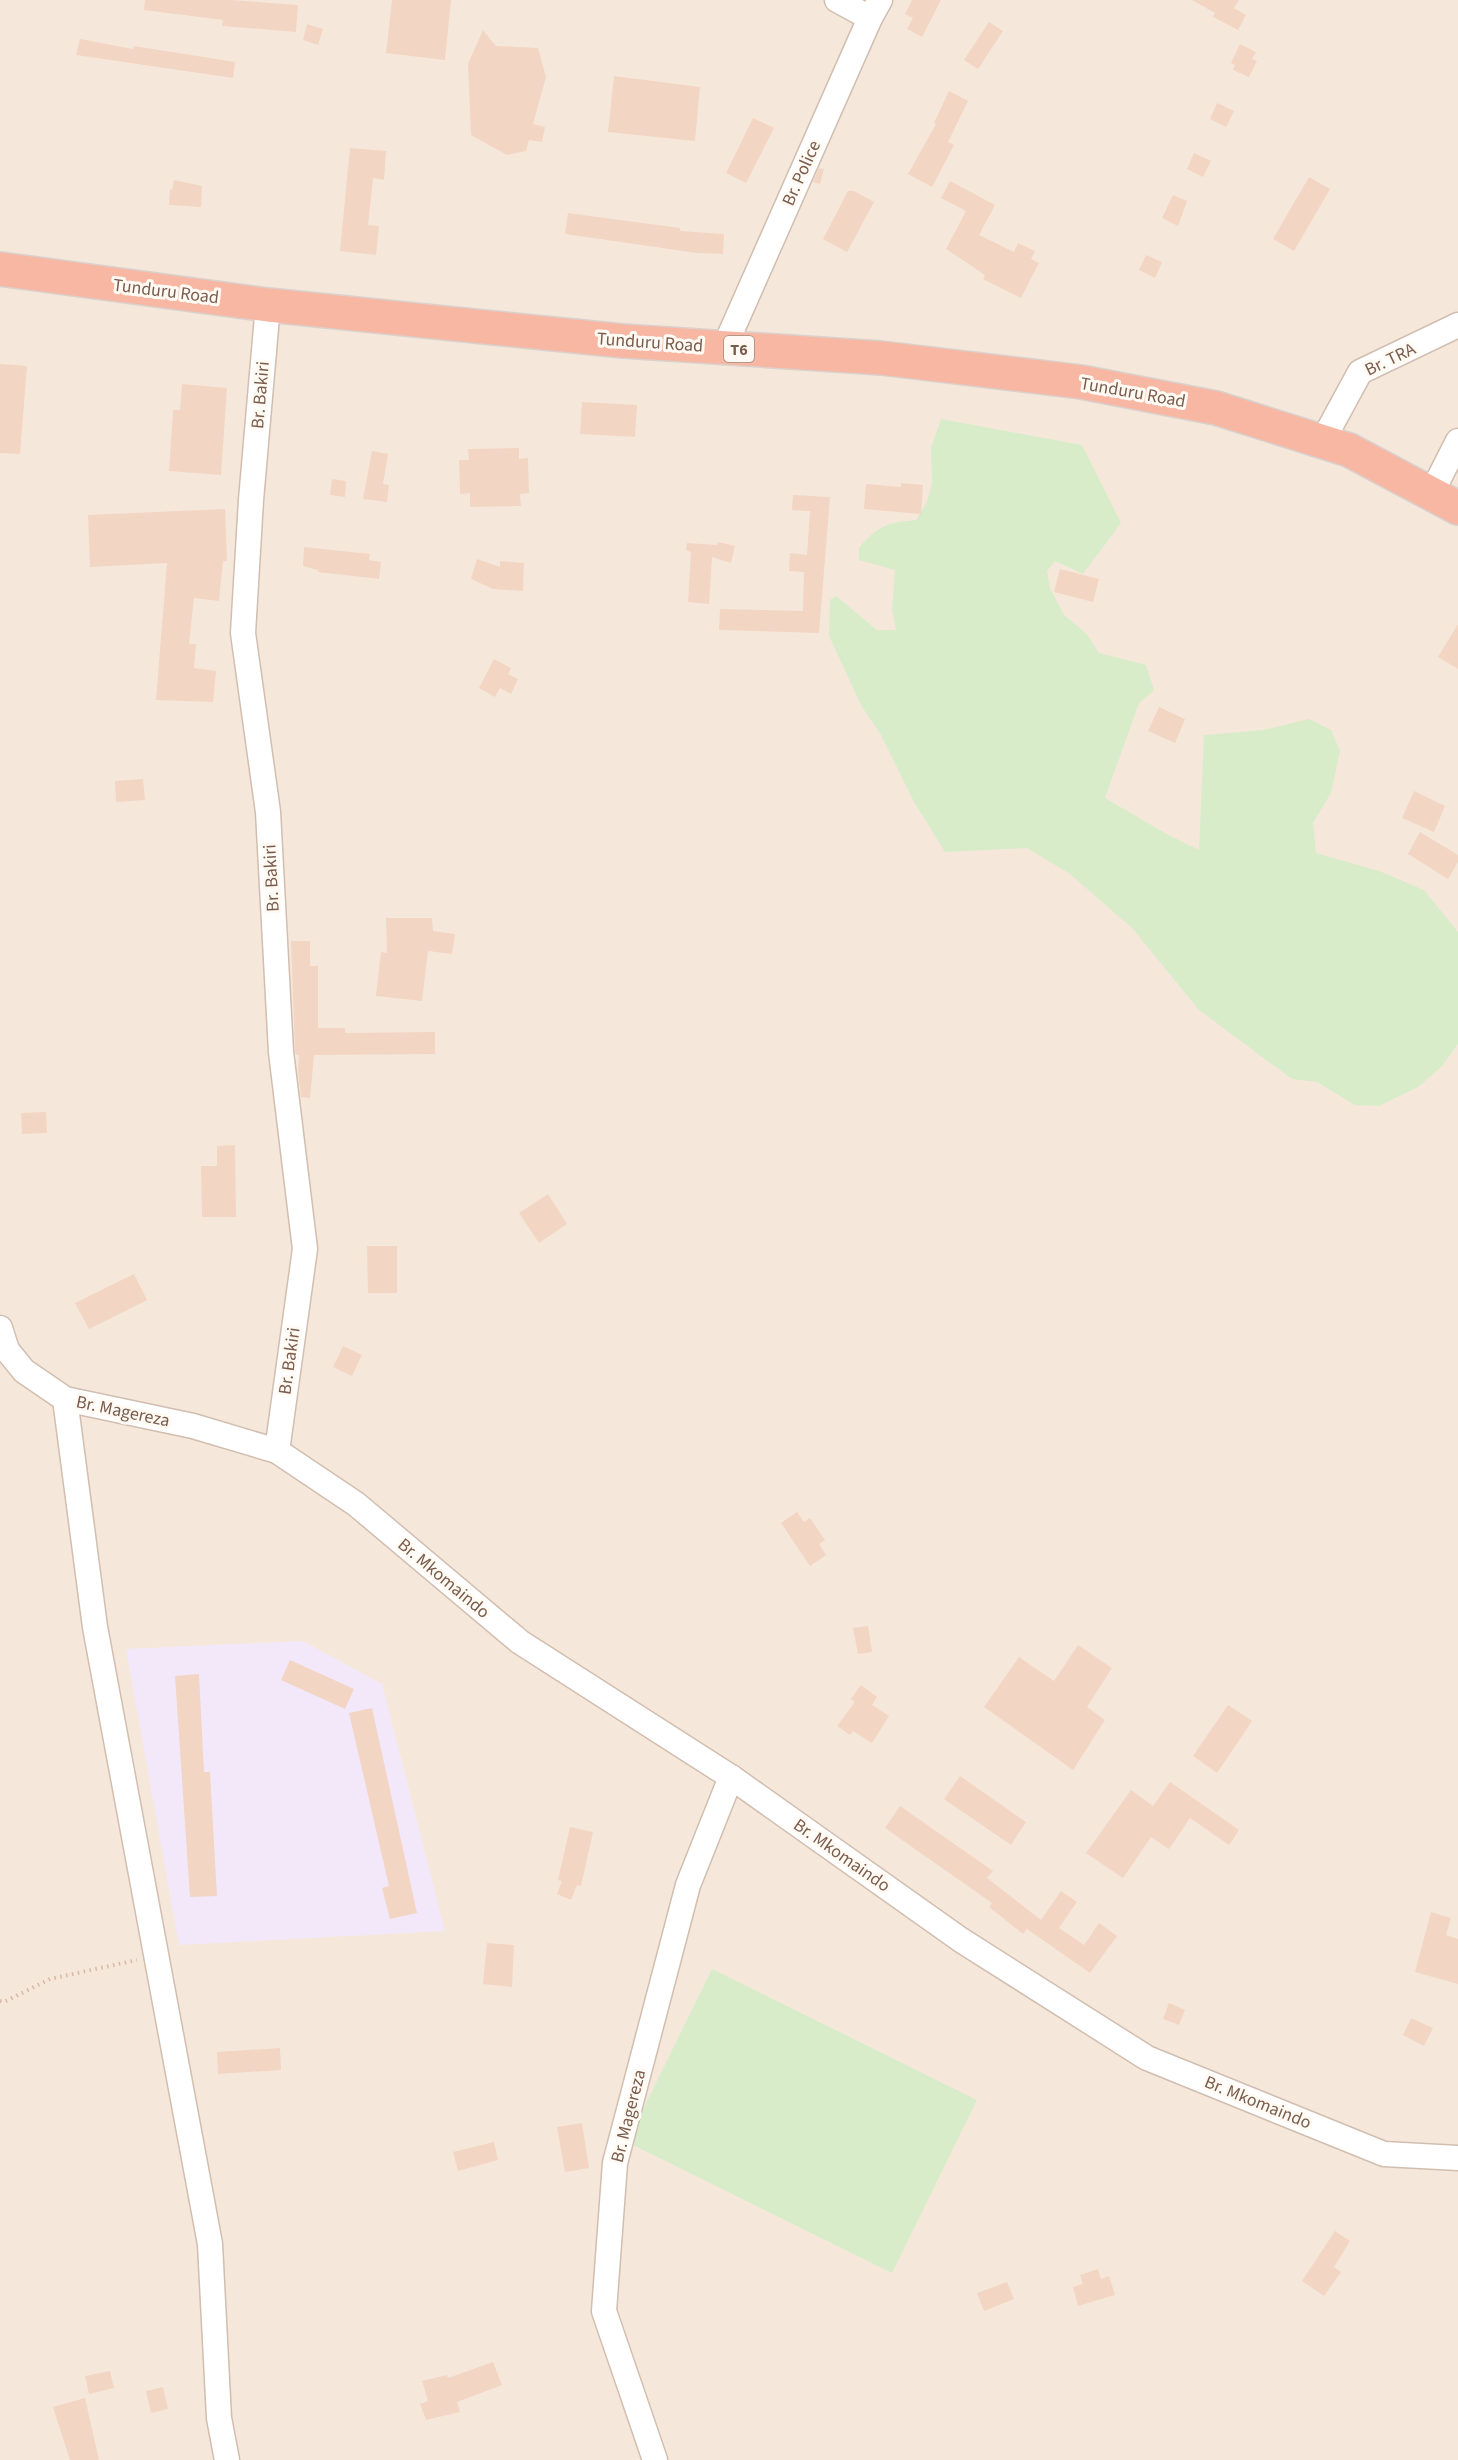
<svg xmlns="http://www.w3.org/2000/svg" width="1458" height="2460" font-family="'Source Sans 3',sans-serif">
	<rect width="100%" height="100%" fill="#fdf6ec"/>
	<rect fill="#f5e8da" x="0" y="0" width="1458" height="2460"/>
	<polygon fill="#f3e8fa" points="303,1641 382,1684 445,1931 179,1945 126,1649"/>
	<g fill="#d8ecc9">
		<path d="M941,419L1082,445L1121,523L1083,574L1055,561L1047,571L1050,588L1064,615L1086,633L1099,653L1146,665L1154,690L1139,703L1105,798L1165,833L1199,850L1204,735L1264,730L1309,719L1331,730L1340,751L1331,793L1313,823L1316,853L1379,871L1424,890L1458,932V1044L1442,1066L1418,1087L1379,1106L1355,1105L1317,1082L1292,1079L1199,1010L1132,928L1070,874L1027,848L945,852L914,802L881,735L862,707L829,636L830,600L836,596L877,630H896L892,610L895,570L859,560V548C877,526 888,522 916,520L927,502L932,483L931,448Z"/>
		<polygon points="712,1969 977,2100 892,2273 627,2142"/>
	</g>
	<g fill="#f3d5c3">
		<polygon points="145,0 231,0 298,5 296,32 222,26 223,20 144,10"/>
		<polygon points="392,0 451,0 445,60 386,53"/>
		<polygon points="912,0 941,0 922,37 907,29 913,18 905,14"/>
		<polygon points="1192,0 1239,0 1234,8 1246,15 1238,30 1213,17 1215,13"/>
		<polygon points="989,22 1003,31 978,69 964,60"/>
		<polygon points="307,24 323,29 318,45 303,40"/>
		<polygon points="483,30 496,46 538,48 546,77 533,124 545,127 542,142 529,140 526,151 507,155 471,135 468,64"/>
		<polygon points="80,39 133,49 134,46 235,62 233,78 76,55"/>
		<polygon points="1240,44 1256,52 1252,59 1257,61 1249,77 1233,70 1235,65 1231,63"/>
		<polygon points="614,76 700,87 695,141 608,132"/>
		<polygon points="949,91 968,101 948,142 954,145 932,187 908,174 936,124 934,123"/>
		<polygon points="1217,103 1234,111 1226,127 1210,119"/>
		<polygon points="753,118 774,128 746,183 726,173"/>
		<polygon points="350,148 386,151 384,180 373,178 368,225 379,226 376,255 340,251"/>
		<polygon points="1194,153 1211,161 1203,177 1187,169"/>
		<polygon points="819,168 824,169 820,184 813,182"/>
		<polygon points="1309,177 1330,189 1294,251 1273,239"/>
		<polygon points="174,180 202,186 201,207 169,205 170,189 172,190"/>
		<polygon points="950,181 995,205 979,235 1014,252 1018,243 1035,251 1031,259 1039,263 1021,298 983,279 985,275 946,249 966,211 941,198"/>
		<polygon points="848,191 854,191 874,202 847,252 823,239"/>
		<polygon points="1173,195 1187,201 1178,226 1162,218"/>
		<polygon points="568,213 680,228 680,231 724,234 723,254 697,253 565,234"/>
		<polygon points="1146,255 1162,262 1155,278 1139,270"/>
		<polygon points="0,364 27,366 20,454 0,453"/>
		<polygon points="182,384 227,388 221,475 169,471 173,410 180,410"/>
		<polygon points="582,402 637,405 635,437 580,434"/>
		<polygon points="519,448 519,459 528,458 529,493 520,494 521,506 470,507 470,493 460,494 459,460 469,460 468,449"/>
		<polygon points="372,451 388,454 383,484 389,485 387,502 363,499"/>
		<polygon points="332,479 346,481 345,497 330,495"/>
		<polygon points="901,483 923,485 921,514 864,509 866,484 901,487"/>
		<polygon points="793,495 830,497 819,633 719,630 720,609 803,611 804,572 789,571 790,553 807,555 810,511 792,510"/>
		<polygon points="225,509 227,561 223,561 219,601 194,598 189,644 196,644 194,668 216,671 213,702 156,700 167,563 90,567 88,515"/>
		<polygon points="718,542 735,546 731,563 712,557 709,604 688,602 691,552 686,550 687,543 717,545"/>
		<polygon points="304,547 370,554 369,560 381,562 379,579 318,572 318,570 303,566"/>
		<polygon points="477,559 500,567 500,561 524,563 523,591 493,589 471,579"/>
		<polygon points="1060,569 1099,579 1093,602 1054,592"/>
		<polygon points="1458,624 1458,669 1438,657"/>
		<polygon points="494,659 511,668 508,674 518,679 511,694 500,688 495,697 479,688"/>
		<polygon points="1159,707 1185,719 1175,743 1148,731"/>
		<polygon points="143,779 145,800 116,802 115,781"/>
		<polygon points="1414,791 1445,806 1434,832 1402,818"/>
		<polygon points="1420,832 1458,855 1458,862 1448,879 1408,854"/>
		<polygon points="386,918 432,918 433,931 455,934 452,954 428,951 422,1001 376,996 381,952 387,953"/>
		<polygon points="291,941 310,941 310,966 318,966 318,1028 345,1028 345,1033 435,1032 435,1054 314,1055 310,1098 301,1097 298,1071 299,1055 296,1055 295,1051"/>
		<polygon points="46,1112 47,1133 22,1134 21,1113"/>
		<polygon points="235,1145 236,1217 202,1217 201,1166 217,1166 217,1146"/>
		<polygon points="548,1194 567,1224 539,1243 519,1213"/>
		<polygon points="367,1246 397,1246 397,1293 368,1293"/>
		<polygon points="134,1274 147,1300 89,1329 75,1303"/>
		<polygon points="343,1346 362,1355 352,1376 333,1367"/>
		<polygon points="797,1512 804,1522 810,1518 825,1540 819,1544 826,1555 810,1566 781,1523"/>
		<polygon points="868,1626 872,1652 858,1654 853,1628"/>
		<polygon points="1078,1645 1112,1668 1087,1707 1105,1720 1073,1770 984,1707 1019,1657 1054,1681"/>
		<polygon points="290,1660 354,1689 345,1709 281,1680"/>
		<polygon points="199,1674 204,1772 210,1772 217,1896 190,1897 175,1676"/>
		<polygon points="861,1685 877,1697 872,1705 889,1716 872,1743 853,1731 850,1735 837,1726 855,1702 851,1699"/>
		<polygon points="1228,1705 1252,1721 1217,1773 1193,1756"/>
		<polygon points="372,1708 417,1913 390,1919 382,1888 389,1886 349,1713"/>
		<polygon points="960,1776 1026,1822 1011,1845 944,1799"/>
		<polygon points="1170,1782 1239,1830 1229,1845 1190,1818 1169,1849 1151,1837 1123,1878 1086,1853 1131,1790 1153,1806"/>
		<polygon points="900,1806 993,1871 987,1878 1041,1920 1061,1891 1077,1902 1059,1928 1084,1945 1099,1923 1117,1936 1090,1973 1027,1929 1023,1934 989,1907 992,1903 885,1828"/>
		<polygon points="570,1827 593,1832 581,1886 577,1885 571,1900 557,1894 562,1881 558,1880"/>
		<polygon points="1431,1912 1451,1918 1446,1935 1458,1939 1458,1984 1415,1972"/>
		<polygon points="487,1943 514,1945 512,1987 483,1984"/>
		<polygon points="1169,2003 1185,2010 1179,2025 1163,2019"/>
		<polygon points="1411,2018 1433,2028 1424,2046 1403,2035"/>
		<polygon points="280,2048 281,2070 218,2074 217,2052"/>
		<polygon points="582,2123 589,2168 565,2172 557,2127"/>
		<polygon points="494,2142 498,2160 458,2171 453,2152"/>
		<polygon points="1335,2231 1350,2241 1334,2267 1341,2272 1324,2296 1302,2281"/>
		<polygon points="1098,2269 1101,2279 1109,2276 1115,2295 1078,2306 1073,2287 1083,2284 1080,2275"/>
		<polygon points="1007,2282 1014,2299 984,2311 977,2293"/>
		<polygon points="493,2362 502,2385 457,2402 460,2412 426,2420 420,2404 428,2401 422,2381 447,2375 448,2378"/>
		<polygon points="110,2371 114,2388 89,2394 85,2376"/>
		<polygon points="163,2387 168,2409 151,2413 146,2391"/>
		<polygon points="85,2398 99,2460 70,2460 53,2407"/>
	</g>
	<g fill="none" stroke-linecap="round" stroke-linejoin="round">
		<defs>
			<g id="minor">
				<polyline points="837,0 870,18"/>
				<polyline points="268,305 251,500 243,633 268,812 281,1052 305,1249 277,1451"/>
				<polyline points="724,348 870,18 880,0"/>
				<polyline points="1322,442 1360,372 1458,325"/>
				<polyline points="1431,494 1458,441"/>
				<polyline points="0,1328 7,1350 24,1371 65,1399 193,1426 277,1451 356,1504 520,1642 731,1777 961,1940 1147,2058 1384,2154 1458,2158"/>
				<polyline points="65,1399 95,1627 210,2244 219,2418 227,2460"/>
				<polyline points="655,2460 604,2311 615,2163 688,1885 731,1777"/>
			</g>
			<polyline id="highway" points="0,269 268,305 623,341 881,358 1081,382 1216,408 1349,450 1458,508"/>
		</defs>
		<use href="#minor" stroke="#d1beb0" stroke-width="27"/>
		<use href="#highway" stroke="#dad1cd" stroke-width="36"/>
		<polyline stroke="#d9b8a5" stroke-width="4" stroke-dasharray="1.5 4.5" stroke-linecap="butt" points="0,2001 4,2002 50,1979 137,1960"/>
		<use href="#minor" stroke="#fff" stroke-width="24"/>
		<use href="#highway" stroke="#f7b7a3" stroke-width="33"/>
	</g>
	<g text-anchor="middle" stroke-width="6" stroke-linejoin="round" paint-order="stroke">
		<rect fill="#fffaf3" stroke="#a28b7f" stroke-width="1.5" x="724" y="336" width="30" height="26" rx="4.5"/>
		<g font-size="16" font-weight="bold" fill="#7a5c4d">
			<text x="739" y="355">T6</text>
		</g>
		<g font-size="18" fill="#7a5c4d" stroke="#fffaf3">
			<text transform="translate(801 173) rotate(-66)" y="6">Br. Police</text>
			<text transform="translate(166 291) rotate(7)" y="6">Tunduru Road</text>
			<text transform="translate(650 342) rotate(4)" y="6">Tunduru Road</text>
			<text transform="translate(1390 359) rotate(-26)" y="6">Br. TRA</text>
			<text transform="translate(1133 392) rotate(10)" y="6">Tunduru Road</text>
			<text transform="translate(260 395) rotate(-85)" y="6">Br. Bakiri</text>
			<text transform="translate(271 878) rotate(-93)" y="6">Br. Bakiri</text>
			<text transform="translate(289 1361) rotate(-82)" y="6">Br. Bakiri</text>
			<text transform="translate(123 1411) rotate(12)" y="6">Br. Magereza</text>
			<text transform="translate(444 1578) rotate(40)" y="6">Br. Mkomaindo</text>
			<text transform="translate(842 1855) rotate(35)" y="6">Br. Mkomaindo</text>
			<text transform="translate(1258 2102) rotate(22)" y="6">Br. Mkomaindo</text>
			<text transform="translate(628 2116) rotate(-76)" y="6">Br. Magereza</text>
		</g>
	</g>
</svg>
